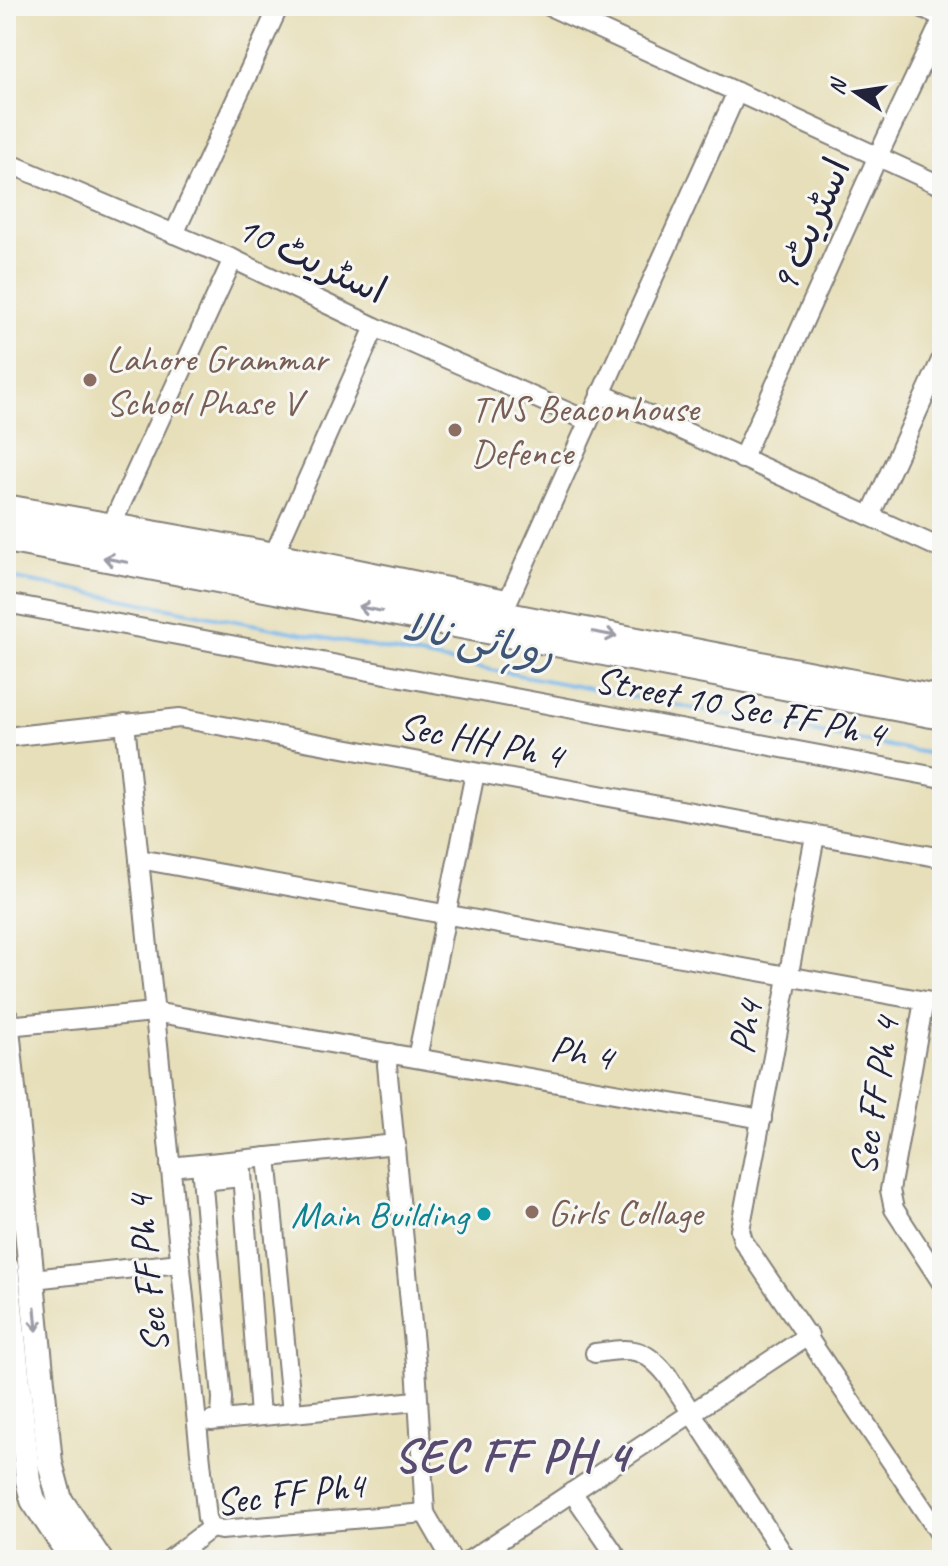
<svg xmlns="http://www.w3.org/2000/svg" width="948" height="1566" font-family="Caveat,'Playpen Sans Arabic',sans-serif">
	<rect width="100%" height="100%" fill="#f6f6f2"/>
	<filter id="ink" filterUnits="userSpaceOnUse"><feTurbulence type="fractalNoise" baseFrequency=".0125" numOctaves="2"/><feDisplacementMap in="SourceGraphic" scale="16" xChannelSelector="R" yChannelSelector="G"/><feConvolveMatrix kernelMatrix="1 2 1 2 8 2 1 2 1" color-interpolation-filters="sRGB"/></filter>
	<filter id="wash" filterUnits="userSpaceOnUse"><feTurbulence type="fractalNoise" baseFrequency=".006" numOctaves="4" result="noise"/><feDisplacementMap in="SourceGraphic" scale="32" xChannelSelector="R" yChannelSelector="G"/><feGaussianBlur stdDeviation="1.8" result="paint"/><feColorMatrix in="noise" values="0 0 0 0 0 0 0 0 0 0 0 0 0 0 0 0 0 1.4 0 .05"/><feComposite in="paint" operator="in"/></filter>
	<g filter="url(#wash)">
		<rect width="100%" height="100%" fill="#e7dfb9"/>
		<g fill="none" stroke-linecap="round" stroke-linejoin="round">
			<polyline stroke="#75b5e9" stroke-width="4" points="6,577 942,756"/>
		</g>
	</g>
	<g filter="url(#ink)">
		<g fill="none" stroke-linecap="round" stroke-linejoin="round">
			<defs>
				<g id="minor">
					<polyline points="549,6 942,186"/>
					<polyline points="919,6 942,17"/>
					<polyline points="6,162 233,259 375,327 588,421"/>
					<polyline points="174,234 279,6"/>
					<polyline points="600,393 942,549"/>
					<polyline points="742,459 878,156 942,20"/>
					<polyline points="6,504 275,552 507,599"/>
					<polyline points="870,516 942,358"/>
					<polyline points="112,524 233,259"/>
					<polyline points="275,552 375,327"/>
					<polyline points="6,603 942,778"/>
					<polyline points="502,614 737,92"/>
					<polyline points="125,723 197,1424 207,1518 211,1528"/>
					<polyline points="6,737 180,718 942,858"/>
					<polyline points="815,836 740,1230 743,1241 942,1537"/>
					<polyline points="139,859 942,1004"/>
					<polyline points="924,1001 890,1190 894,1209 942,1283"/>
					<polyline points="7,1026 154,1012 762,1119"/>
					<polyline points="390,1053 387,1065 416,1365 425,1513 452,1560"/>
					<polyline points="417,1058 475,773"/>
					<polyline points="267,1157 292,1413"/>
					<polyline points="241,1160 260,1416"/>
					<polyline points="201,1165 222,1398 221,1419"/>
					<polyline points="170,1167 396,1144"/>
					<polyline points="203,1181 241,1177"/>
					<polyline points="33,1279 180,1263"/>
					<path d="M595,1353C631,1348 643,1346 667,1375L787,1560"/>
					<polyline points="211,1421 416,1401"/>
					<polyline points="572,1492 619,1560"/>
					<polyline points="169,1560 211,1528 221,1530 425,1513"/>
					<polyline points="470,1560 809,1335"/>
				</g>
				<g id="major">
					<polyline points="6,518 942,699"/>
					<polyline points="6,540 942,717"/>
					<polyline points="6,1018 50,1463 60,1500 100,1560"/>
					<polyline points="6,1267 28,1481 33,1500 73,1560"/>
				</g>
			</defs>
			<use href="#minor" stroke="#84807a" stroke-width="22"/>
			<use href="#major" stroke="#84807a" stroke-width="28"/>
			<use href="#minor" stroke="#fff" stroke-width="18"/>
			<use href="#major" stroke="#fff" stroke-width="24"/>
		</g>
		<defs><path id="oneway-shaft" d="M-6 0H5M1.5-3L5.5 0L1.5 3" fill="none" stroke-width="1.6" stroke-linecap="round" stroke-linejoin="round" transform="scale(2)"/></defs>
		<g stroke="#9c9ca7">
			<use href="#oneway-shaft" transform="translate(115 560) rotate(-169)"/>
			<use href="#oneway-shaft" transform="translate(370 609) rotate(-169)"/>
			<use href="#oneway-shaft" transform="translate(605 634) rotate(11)"/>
			<use href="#oneway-shaft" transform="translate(36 1319) rotate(85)"/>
		</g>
	</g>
	<g fill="#8d6e63" stroke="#f6f6f2" stroke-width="3">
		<circle cx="90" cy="380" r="8"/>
		<circle cx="455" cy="430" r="8"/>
		<circle cx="532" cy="1212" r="8"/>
	</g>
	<circle fill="#0f9aa8" stroke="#f6f6f2" stroke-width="3" cx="484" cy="1214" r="8"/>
	<g text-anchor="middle" stroke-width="6" stroke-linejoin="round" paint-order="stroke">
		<g font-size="38" fill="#22223b" stroke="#f6f6f2">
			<text transform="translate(810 225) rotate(-66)" y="13">اسٹریٹ 9</text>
			<text transform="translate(312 259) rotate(25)" y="13">اسٹریٹ 10</text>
			<text transform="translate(740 706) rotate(11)" y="13">Street 10 Sec FF Ph 4</text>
			<text transform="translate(481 740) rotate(11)" y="13">Sec HH Ph 4</text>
			<text transform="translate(745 1027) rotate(-79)" y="13">Ph4</text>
			<text transform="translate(582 1052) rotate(10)" y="13">Ph 4</text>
			<text transform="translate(874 1096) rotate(-81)" y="13">Sec FF Ph 4</text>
			<text transform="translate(147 1274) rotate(-96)" y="13">Sec FF Ph 4</text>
			<text transform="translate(290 1493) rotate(-7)" y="13">Sec FF Ph4</text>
		</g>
		<g font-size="38" fill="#785e54" stroke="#f6f6f2" text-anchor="start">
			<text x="106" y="371">Lahore Grammar<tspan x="106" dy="44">School Phase V</tspan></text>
			<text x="471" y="421">TNS Beaconhouse<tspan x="471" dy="44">Defence</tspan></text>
			<text x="548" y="1225">Girls Collage</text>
		</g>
		<g font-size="38" fill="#0d838f" stroke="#f6f6f2" text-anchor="end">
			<text x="468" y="1227">Main Building</text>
		</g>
		<g font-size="40" font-style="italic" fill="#3f5578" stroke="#f6f6f2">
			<text transform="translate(479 639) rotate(11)" y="14">روہائی نالا</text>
		</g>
		<g font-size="46" font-weight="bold" letter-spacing="2" fill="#594a70" stroke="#f6f6f2">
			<text x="512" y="1471">SEC FF PH 4</text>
		</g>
	</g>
	<rect width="948" height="1566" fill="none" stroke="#f6f6f2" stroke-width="32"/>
	<g transform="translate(856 92) rotate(283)" stroke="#f6f6f2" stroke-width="6" paint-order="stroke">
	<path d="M0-6L14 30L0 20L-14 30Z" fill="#22223b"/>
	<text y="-12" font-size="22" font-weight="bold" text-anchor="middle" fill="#22223b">N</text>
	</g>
</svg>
